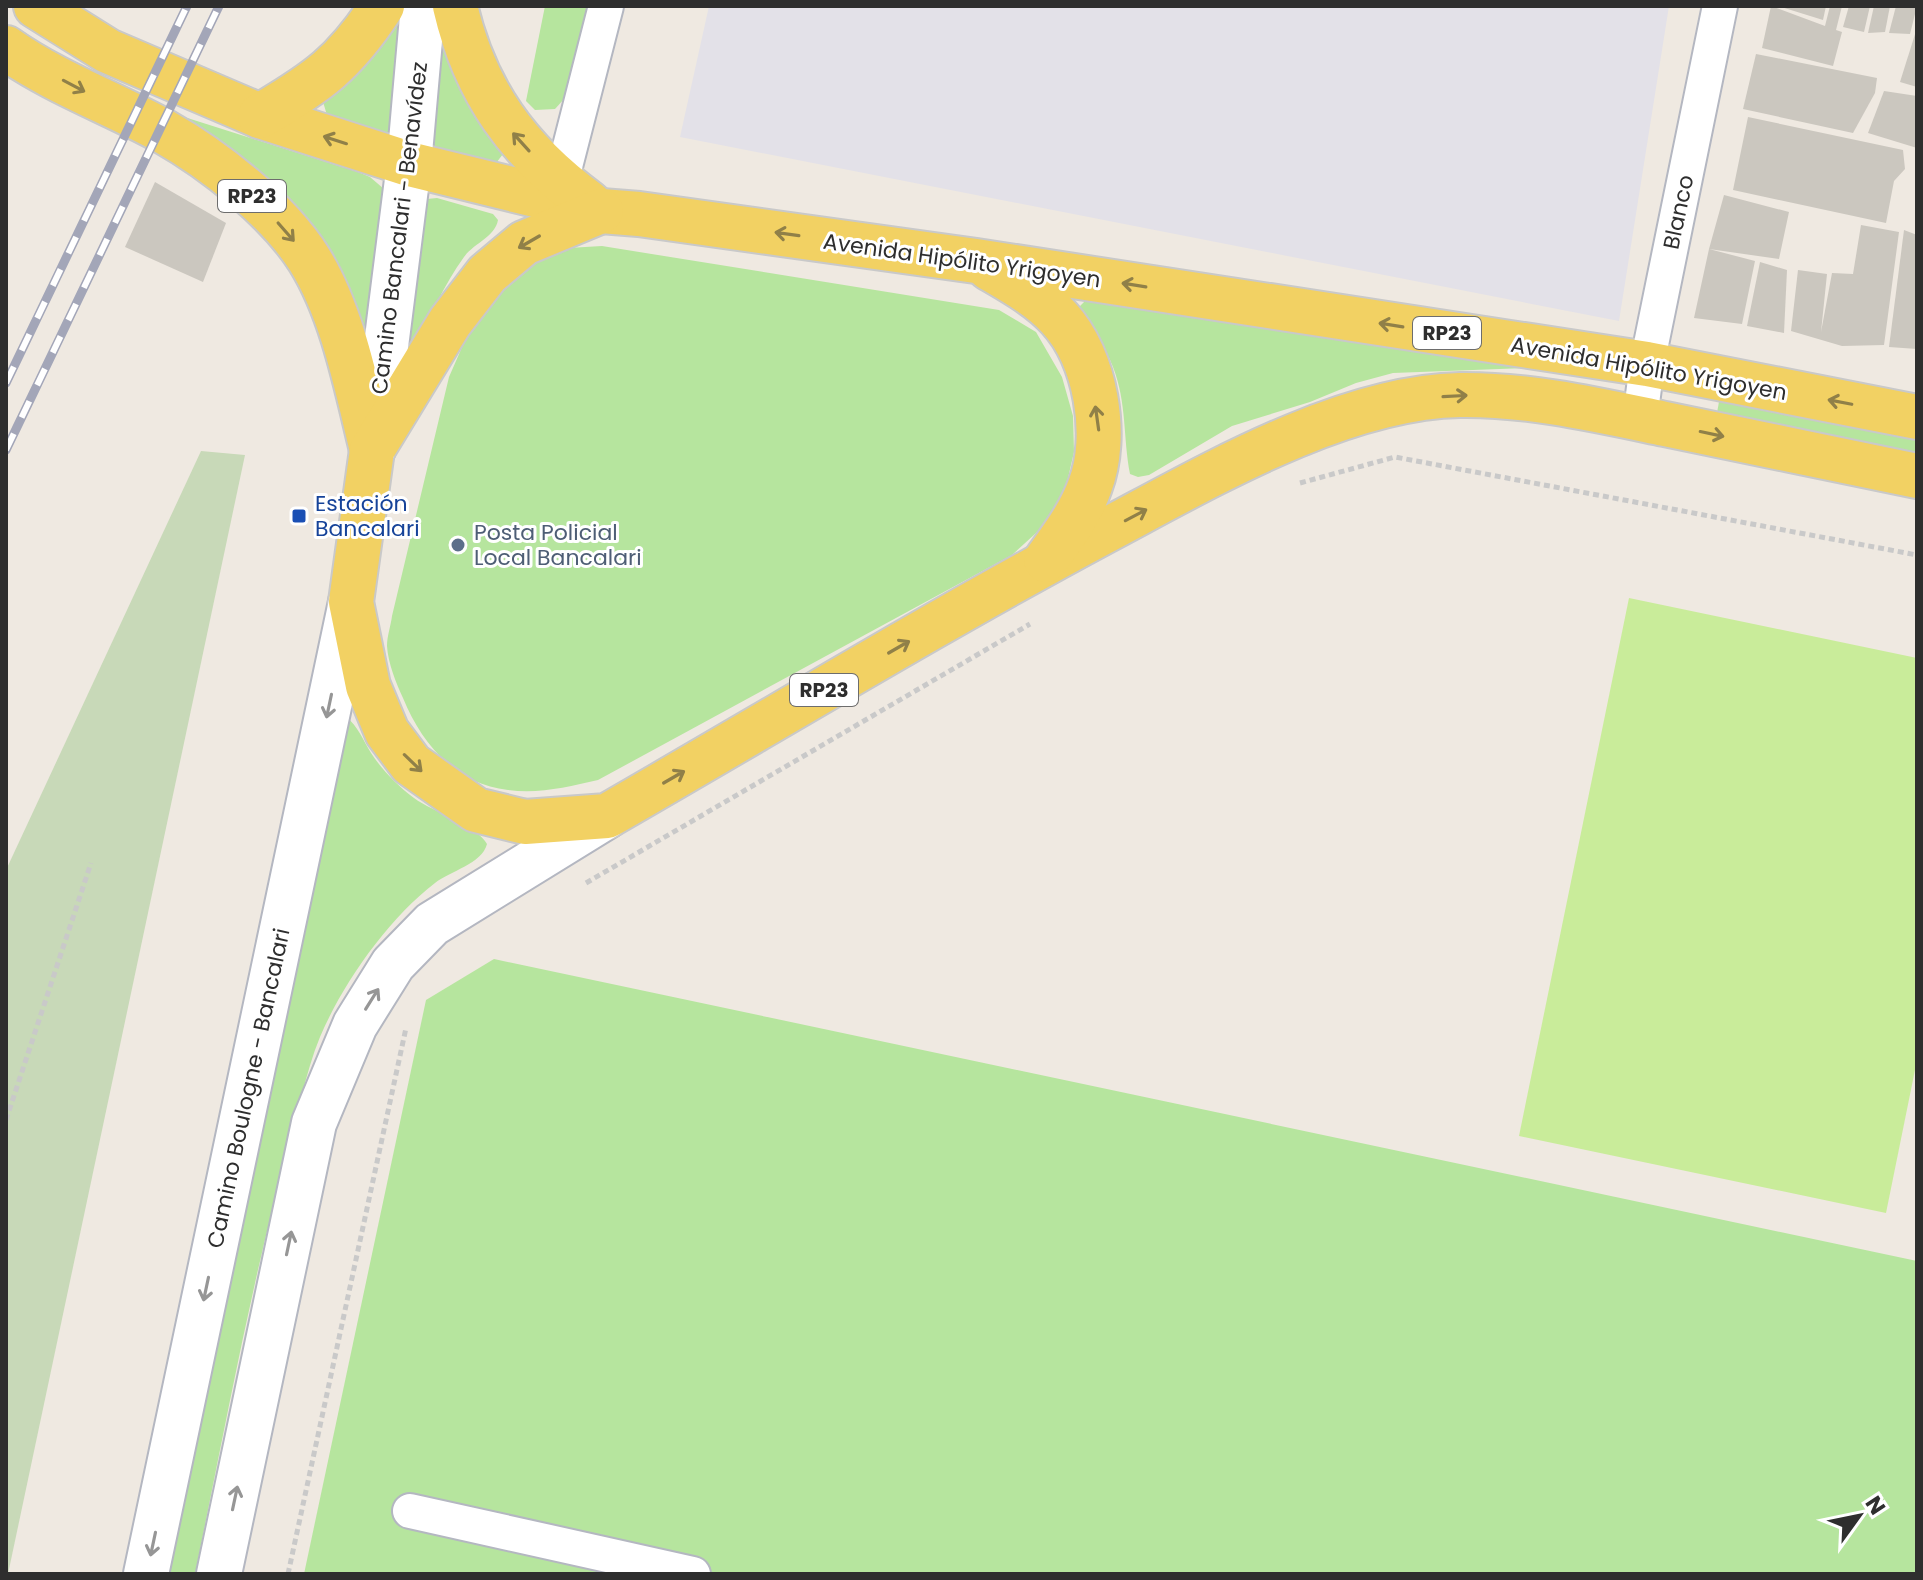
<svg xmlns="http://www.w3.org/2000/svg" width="1923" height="1580" font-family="Poppins,sans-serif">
	<rect width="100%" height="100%" fill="#efe9e1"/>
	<polygon fill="#e3e1e8" points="709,6 1669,6 1619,321 680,137"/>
	<g fill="#b6e59e">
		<polygon points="404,6 393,126 387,133 379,136 327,115 323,102"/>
		<polygon points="545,6 590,6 564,99 555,109 535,110 526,101"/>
		<polygon points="438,18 467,99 483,128 503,154 493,167 435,155 423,118"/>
		<polygon points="178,115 358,172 370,177 384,189 369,326 362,327"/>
		<path d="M437,198L493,214L498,220C495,237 474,243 464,257C444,284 430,318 414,348L409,343L419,216L421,204L427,199Z"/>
		<path d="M602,246L999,310L1036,332L1062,377L1073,416L1074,452L1065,491L1046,524L1012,555L598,780C568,787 539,794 508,790C455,784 422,744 403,698C396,683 388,663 387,646C387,636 391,625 392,616L449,377L480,306L536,258L568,248Z"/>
		<path d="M1085,301H1095L1553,367L1393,373L1356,383L1310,402L1232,426L1149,475L1138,477L1130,474C1123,438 1127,403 1113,367C1105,345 1089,328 1079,307Z"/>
		<polygon points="1720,396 1917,435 1917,453 1717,413"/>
		<path d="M346,717C358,726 363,740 371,753C382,770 398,786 414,798C433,812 478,826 487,844C482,864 450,871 435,883C388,919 343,983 320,1037C305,1073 298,1116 287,1154C249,1292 224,1434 195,1574H161Z"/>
		<polygon points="494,959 1917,1261 1917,1574 304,1574 426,1000"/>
	</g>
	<polygon fill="#c8d9b8" points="201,451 245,455 8,1574 6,1574 6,870"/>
	<polygon fill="#c9ec9a" points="1629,598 1917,658 1917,1060 1886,1213 1519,1136"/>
	<g fill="#cbc7bf">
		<polygon points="1771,6 1825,26 1830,6 1842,6 1836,30 1842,32 1833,66 1762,48"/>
		<polygon points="1778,6 1826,6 1823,20"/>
		<polygon points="1849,6 1870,6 1864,32 1843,27"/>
		<polygon points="1874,6 1890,6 1885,32 1868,33"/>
		<polygon points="1896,6 1917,6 1910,34 1889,33"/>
		<polygon points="1916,31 1917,31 1917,87 1900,82"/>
		<polygon points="1756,54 1877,78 1875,93 1853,133 1743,109"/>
		<polygon points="1884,91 1917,96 1917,148 1868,133"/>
		<polygon points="1748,117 1903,150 1905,169 1894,181 1886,223 1733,190"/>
		<polygon points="155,182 226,223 203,282 125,247"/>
		<polygon points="1724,195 1789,212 1779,259 1709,249 1755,261 1742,324 1694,318 1709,249"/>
		<polygon points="1861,225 1899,232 1884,345 1842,346 1791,331 1798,270 1827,274 1821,332 1832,273 1853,274"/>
		<polygon points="1904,230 1917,235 1917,349 1889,347"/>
		<polygon points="1760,262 1787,270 1784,333 1747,326"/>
	</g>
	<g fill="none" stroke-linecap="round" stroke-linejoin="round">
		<defs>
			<g id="street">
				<polyline points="561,182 606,6"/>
				<polyline points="1640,419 1647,364 1720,6"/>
				<polyline points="410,1511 693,1574"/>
			</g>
			<g id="secondary">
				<polyline points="373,449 409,164 423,6"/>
				<polyline points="146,1574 351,602"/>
				<polyline points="219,1574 314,1123 355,1025 393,964 432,924 607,816"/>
			</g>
			<g id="primary">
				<polyline points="36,6 108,51 260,116 409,164 601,211 639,214 976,261 1647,364 1917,417"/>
				<path d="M455,6C475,92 518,151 589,203"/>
				<path d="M6,48C54,82 112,103 163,131C214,160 277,209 309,259C343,313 357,389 372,450"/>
				<path d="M260,116C318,82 344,64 382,6"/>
				<path d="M601,211L524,243L487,274L450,322L372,450L351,602L368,686L387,732L411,764L476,810L525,822L607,816C772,721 935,622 1103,532C1205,478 1342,397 1460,395C1529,394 1598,410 1665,424C1749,441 1833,459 1917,476"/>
				<path d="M989,268C1013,282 1040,297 1059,318C1096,358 1109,436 1090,486C1080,514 1063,536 1046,560"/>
			</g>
		</defs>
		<use href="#street" stroke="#b4b7c1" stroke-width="38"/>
		<use href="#secondary" stroke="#b4b7c1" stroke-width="48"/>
		<use href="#primary" stroke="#c9c9c9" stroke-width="48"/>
		<g stroke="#c9c9c9" stroke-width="5" stroke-dasharray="6 4" stroke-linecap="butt">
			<polyline points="1300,483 1395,457 1917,555"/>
			<polyline points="586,883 1030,624"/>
			<polyline points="6,1120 91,863"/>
			<polyline points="288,1574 406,1028"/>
		</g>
		<use href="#street" stroke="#fff" stroke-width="34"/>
		<use href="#secondary" stroke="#fff" stroke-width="44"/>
		<use href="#primary" stroke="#f2d163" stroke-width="44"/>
		<defs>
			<g id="rail">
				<polyline points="6,383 187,6"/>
				<polyline points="6,450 219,6"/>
			</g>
		</defs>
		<use href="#rail" stroke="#a3a6b8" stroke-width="9"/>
		<use href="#rail" stroke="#fff" stroke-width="6" stroke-dasharray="18" stroke-linecap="butt"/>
	</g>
	<defs><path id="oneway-shaft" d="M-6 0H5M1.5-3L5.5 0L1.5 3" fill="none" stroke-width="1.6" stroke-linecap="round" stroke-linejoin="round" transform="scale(2)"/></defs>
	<g stroke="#908048">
		<use href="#oneway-shaft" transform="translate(74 86) rotate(28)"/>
		<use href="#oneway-shaft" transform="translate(335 140) rotate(-162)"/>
		<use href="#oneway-shaft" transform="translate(521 142) rotate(-132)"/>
		<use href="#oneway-shaft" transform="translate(286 232) rotate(49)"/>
		<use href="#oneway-shaft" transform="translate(787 234) rotate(-172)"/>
		<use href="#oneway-shaft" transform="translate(529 242) rotate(150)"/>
		<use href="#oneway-shaft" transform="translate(1134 285) rotate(-171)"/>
		<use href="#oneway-shaft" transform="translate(1391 325) rotate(-171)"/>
		<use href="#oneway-shaft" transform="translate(1455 396) rotate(-3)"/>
		<use href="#oneway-shaft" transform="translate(1840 402) rotate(-169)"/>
		<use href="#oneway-shaft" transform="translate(1097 418) rotate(-98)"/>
		<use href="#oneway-shaft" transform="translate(1712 434) rotate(12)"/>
		<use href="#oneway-shaft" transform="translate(1136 515) rotate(-28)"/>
		<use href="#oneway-shaft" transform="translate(899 647) rotate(-30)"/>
		<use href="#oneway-shaft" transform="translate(413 763) rotate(44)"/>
		<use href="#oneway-shaft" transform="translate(674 777) rotate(-30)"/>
	</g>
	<g stroke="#969696">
		<use href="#oneway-shaft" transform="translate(329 706) rotate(102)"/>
		<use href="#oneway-shaft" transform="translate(372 999) rotate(-58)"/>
		<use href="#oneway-shaft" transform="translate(289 1243) rotate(-78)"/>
		<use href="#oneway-shaft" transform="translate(206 1289) rotate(102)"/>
		<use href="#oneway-shaft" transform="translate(235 1498) rotate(-78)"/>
		<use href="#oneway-shaft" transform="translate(153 1544) rotate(102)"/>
	</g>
	<rect fill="#1a4fb4" stroke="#fff" stroke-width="3" x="291" y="508" width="16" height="16" rx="4"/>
	<circle fill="#5c6f8a" stroke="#fff" stroke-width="3" cx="458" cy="545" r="8"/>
	<g text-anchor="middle" stroke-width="6" stroke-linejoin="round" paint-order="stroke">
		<g fill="#fff" stroke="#6d6d6d" stroke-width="2">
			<rect x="218" y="180" width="68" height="32" rx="6"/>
			<rect x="1413" y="317" width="68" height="32" rx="6"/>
			<rect x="790" y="674" width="68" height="32" rx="6"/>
		</g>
		<g font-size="20" font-weight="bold" fill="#2e2e2e">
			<text x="252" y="203">RP23</text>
			<text x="1447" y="340">RP23</text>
			<text x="824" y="697">RP23</text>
		</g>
		<g font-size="22" fill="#2e2e2e" stroke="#fff">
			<text transform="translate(1678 212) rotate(-78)" y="8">Blanco</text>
			<text transform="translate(399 228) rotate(-83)" y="8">Camino Bancalari - Benavídez</text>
			<text transform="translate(962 260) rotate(8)" y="8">Avenida Hipólito Yrigoyen</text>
			<text transform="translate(1649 368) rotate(10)" y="8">Avenida Hipólito Yrigoyen</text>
			<text transform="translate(248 1088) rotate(-78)" y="8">Camino Boulogne - Bancalari</text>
		</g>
		<g font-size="22" fill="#164399" stroke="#fff" text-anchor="start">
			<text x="315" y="511">Estación<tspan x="315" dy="25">Bancalari</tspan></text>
		</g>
		<g font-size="22" fill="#4e5e75" stroke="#fff" text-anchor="start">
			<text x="474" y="540">Posta Policial<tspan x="474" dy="25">Local Bancalari</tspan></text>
		</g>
	</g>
	<rect width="1923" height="1580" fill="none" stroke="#2e2e2e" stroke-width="16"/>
	<g transform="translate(1859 1516) rotate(57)" stroke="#ffffff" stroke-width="6" paint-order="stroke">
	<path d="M0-6L14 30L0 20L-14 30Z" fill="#2e2e2e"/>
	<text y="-12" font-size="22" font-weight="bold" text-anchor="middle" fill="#2e2e2e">N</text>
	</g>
</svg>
